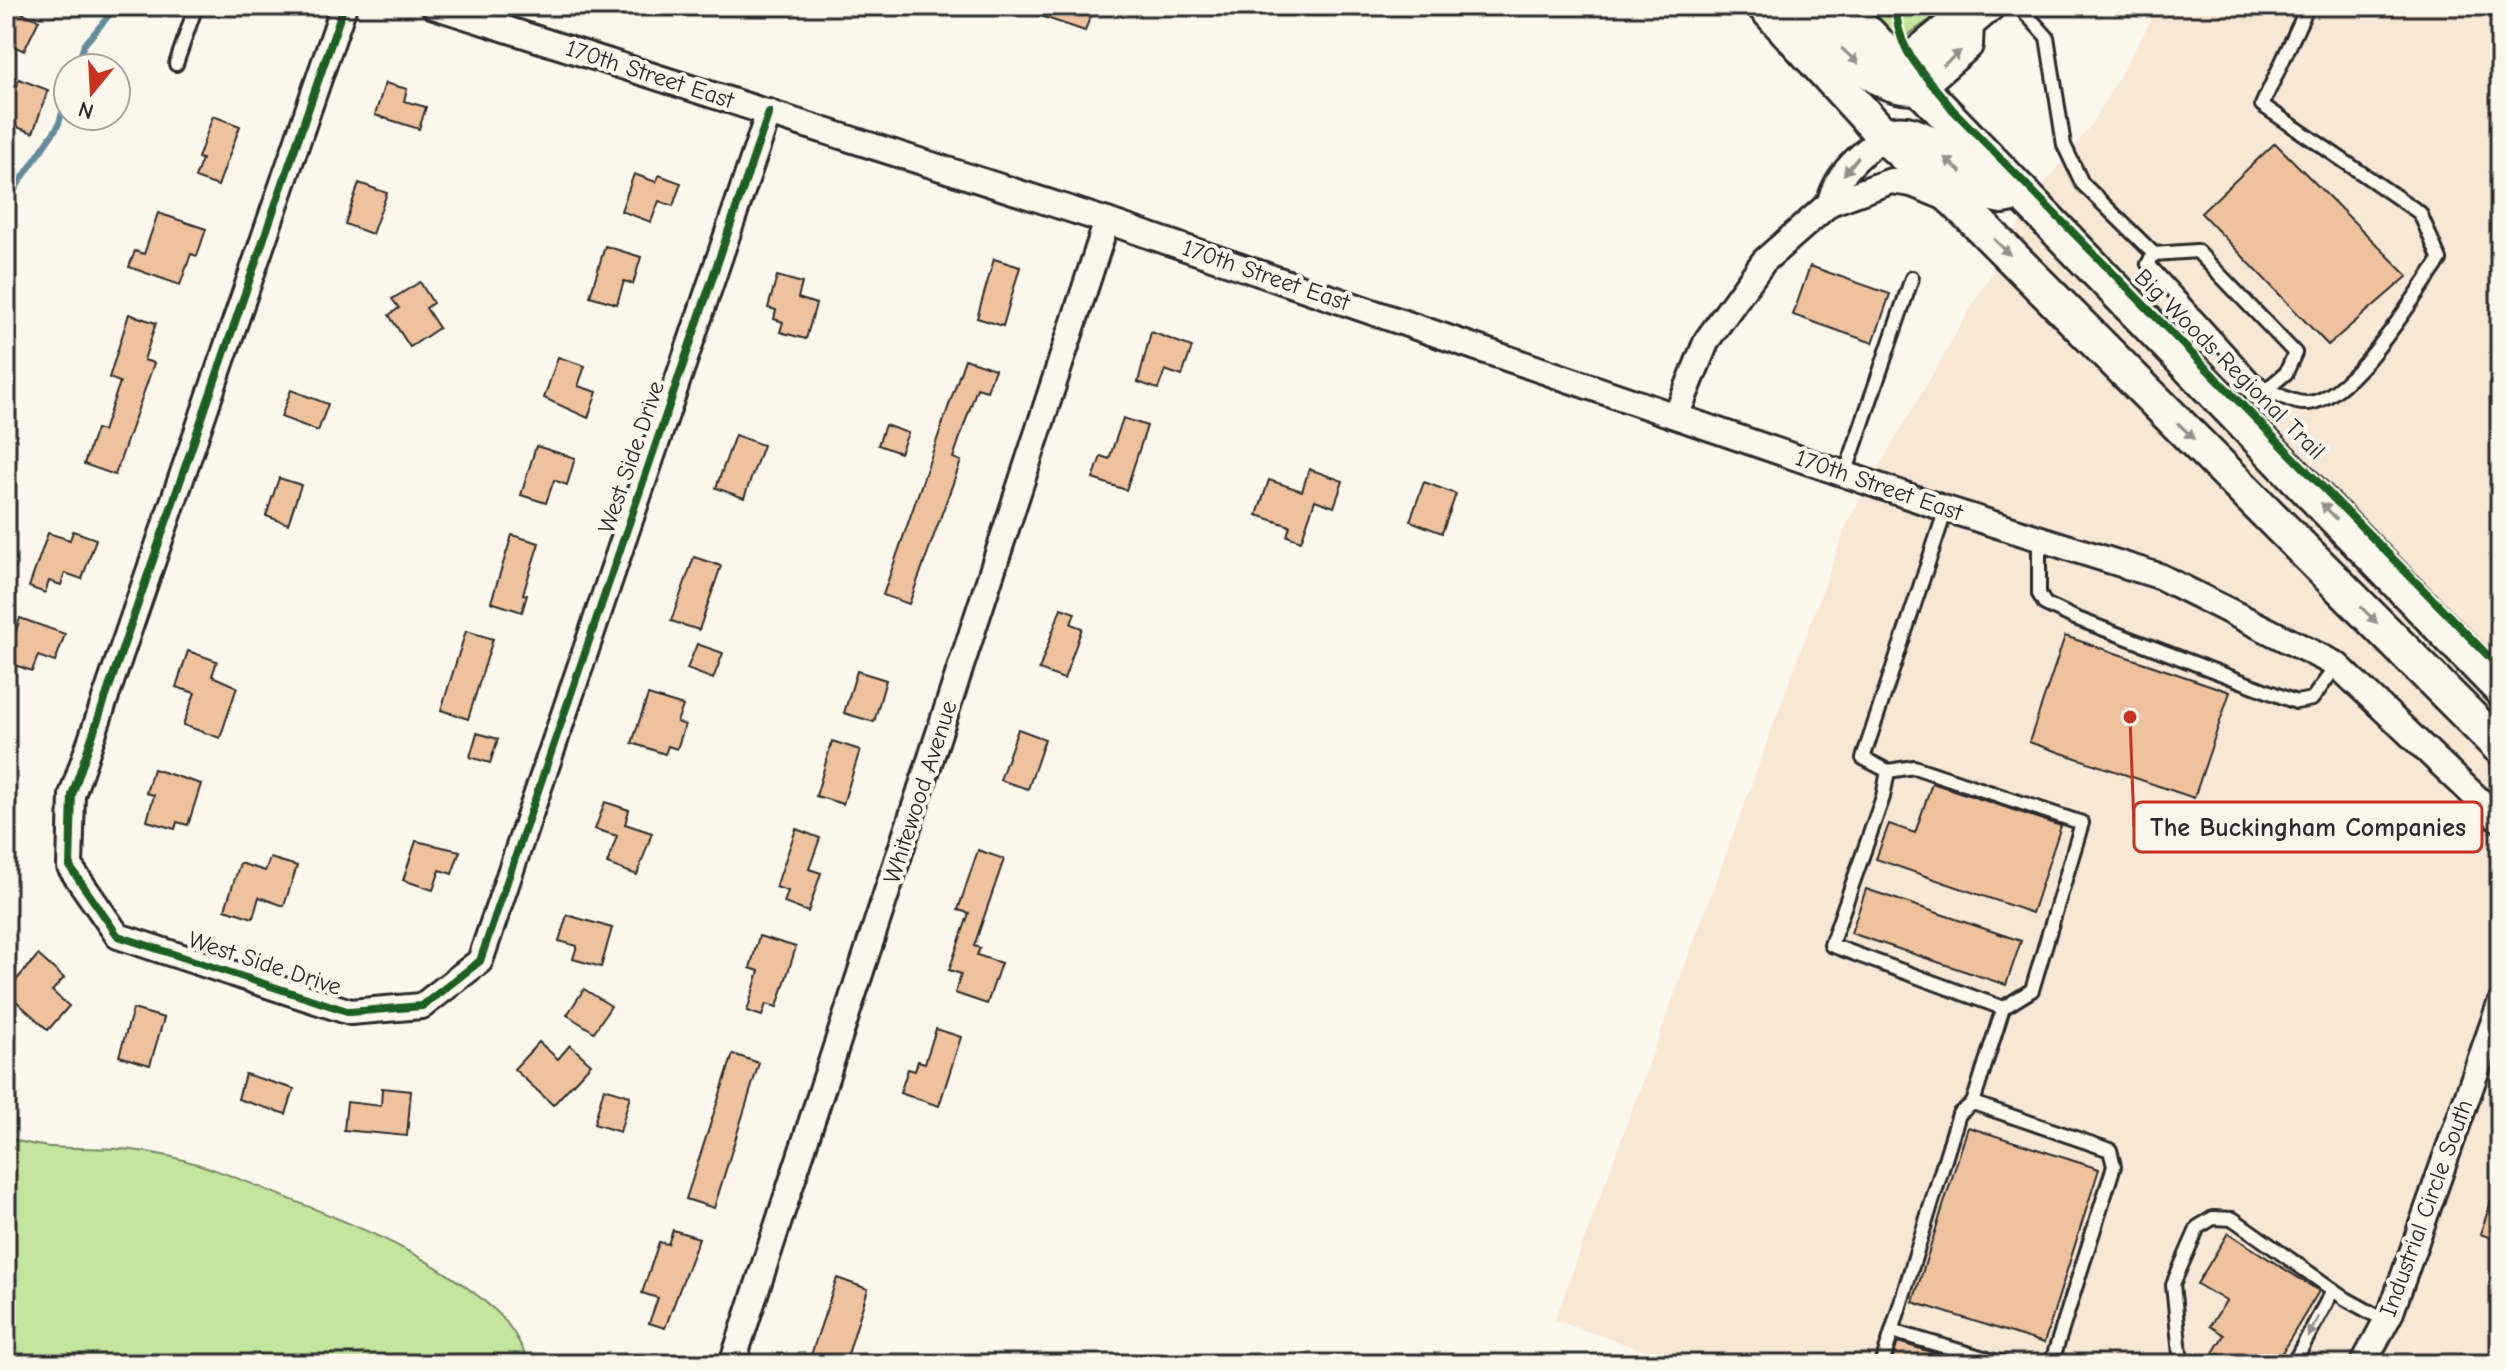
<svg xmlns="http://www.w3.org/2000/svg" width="2506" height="1370" font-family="'Comic Neue',sans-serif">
	<rect width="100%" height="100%" fill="#fbf7ec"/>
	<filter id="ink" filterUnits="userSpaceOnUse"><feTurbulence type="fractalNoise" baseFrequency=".0125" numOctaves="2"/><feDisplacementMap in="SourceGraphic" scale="16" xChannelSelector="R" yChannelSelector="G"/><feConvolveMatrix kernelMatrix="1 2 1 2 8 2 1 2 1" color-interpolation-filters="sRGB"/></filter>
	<g filter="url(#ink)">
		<polygon fill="#f7e7d5" points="2159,6 2500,6 2500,1364 1684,1364 1555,1320 1849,519 2037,194 2094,121"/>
		<g fill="#c3e59e" stroke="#778864" stroke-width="2">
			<polygon points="1834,6 1949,6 1881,54"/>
			<path d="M6,1137C52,1154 87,1145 132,1150C182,1155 230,1175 277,1194C353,1224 434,1255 496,1311C510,1324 518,1339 526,1356L521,1364H6Z"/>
		</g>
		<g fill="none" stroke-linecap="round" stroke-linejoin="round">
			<g stroke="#638d9d" stroke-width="6">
				<polyline points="76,68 84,45 117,6"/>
				<polyline points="6,202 58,126 68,94"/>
			</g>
		</g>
		<g fill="#eec29e" stroke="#2b2b2b" stroke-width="2">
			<polygon points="6,6 39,20 24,51 6,42"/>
			<polygon points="1020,6 1094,6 1085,31 1020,9"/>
			<polygon points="19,79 48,90 33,133 6,123"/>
			<polygon points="385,83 407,89 404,101 426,107 419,129 375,115"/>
			<polygon points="213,116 240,126 218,186 195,178 202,159 198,158"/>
			<polygon points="2275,143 2408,276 2328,345 2201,213"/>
			<polygon points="634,174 656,182 659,175 681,183 673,206 659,201 651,222 621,211"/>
			<polygon points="359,183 387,193 372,234 345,224"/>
			<polygon points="158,213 206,229 197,256 191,254 180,285 129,267 135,251 144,254"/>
			<polygon points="605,246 641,257 633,284 624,281 617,304 590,296"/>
			<polygon points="994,259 1020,267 1003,326 977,318"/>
			<polygon points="1810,266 1890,294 1873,343 1793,315"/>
			<polygon points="777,276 802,283 798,298 816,304 806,339 780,332 783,322 774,319 776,310 768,308"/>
			<polygon points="420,282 433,303 426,308 439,328 410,347 389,315 399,308 392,299"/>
			<polygon points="129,314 156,323 144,360 154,363 115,475 84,464 96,429 103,431 120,382 109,378"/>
			<polygon points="1151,332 1192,347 1182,376 1165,370 1158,389 1138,382"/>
			<polygon points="558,357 585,366 578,386 597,392 588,418 544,398"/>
			<polygon points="965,359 995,369 987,391 977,388 953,458 961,461 909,604 883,595"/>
			<polygon points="291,390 328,404 318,431 281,417"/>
			<polygon points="1123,418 1147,426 1126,490 1093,479 1101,456 1109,459"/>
			<polygon points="885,425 908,433 900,453 878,445"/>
			<polygon points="735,435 763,445 744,498 716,488"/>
			<polygon points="536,446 575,458 567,485 554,480 546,503 521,495"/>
			<polygon points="1309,469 1343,481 1334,507 1315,500 1301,541 1287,536 1290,526 1257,515 1269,480 1302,491"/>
			<polygon points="279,478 301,485 288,524 266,516"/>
			<polygon points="1424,482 1456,494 1442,533 1410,521"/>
			<polygon points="73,531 96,539 82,579 65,573 61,585 49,581 45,593 29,587 48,533 70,540"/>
			<polygon points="512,535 539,543 523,594 527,595 522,612 491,602"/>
			<polygon points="694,557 721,566 699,630 671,621"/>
			<polygon points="1061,608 1075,613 1071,624 1082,628 1064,679 1039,670"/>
			<polygon points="20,618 65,634 55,662 38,656 32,671 6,662"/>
			<polygon points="466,631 493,639 468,719 441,710"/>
			<polygon points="2065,636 2230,692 2194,798 2029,742"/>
			<polygon points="697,644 723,653 713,679 687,669"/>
			<polygon points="188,651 217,661 212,676 237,687 220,738 183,725 195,693 176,687"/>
			<polygon points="857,671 886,680 874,722 844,713"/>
			<polygon points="648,695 683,706 677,722 685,725 677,749 668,746 665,754 632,743"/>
			<polygon points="1018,729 1045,739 1028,789 1000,780"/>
			<polygon points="477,733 498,739 490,763 470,757"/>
			<polygon points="832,741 860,750 843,804 816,796"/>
			<polygon points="153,769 201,784 188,825 177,822 175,829 147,821 154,795 146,793"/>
			<polygon points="1932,783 2061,826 2032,913 1876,859 1889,824 1915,833"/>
			<polygon points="605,802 629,810 625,824 652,833 637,875 607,864 617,836 595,829"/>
			<polygon points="796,829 820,838 809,869 821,873 808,912 784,903 788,891 776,887"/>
			<polygon points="416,841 460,851 452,874 440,870 433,890 403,880"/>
			<polygon points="978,850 1004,859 974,946 980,948 977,955 1001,963 987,1004 955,993 961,974 949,970 969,913 958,910"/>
			<polygon points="270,858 297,866 284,906 259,897 253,918 225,909 240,863 265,871"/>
			<polygon points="1866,889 2021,941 2006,985 1851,933"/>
			<polygon points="567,915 612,928 601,967 573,959 577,946 559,941"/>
			<polygon points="759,936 796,947 777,1007 766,1004 762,1016 747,1011 759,971 750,968"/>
			<polygon points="38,955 64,978 52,991 69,1006 48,1030 6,992"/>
			<polygon points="584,989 611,1006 594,1032 567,1015"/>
			<polygon points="133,1009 164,1018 150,1065 119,1056"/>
			<polygon points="936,1029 961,1037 939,1106 900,1093 908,1069 915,1071 918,1061 925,1063"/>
			<polygon points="539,1042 558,1059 570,1045 591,1064 553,1105 514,1069"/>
			<polygon points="733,1054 759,1063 714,1208 686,1199"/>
			<polygon points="245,1074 294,1089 286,1114 238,1099"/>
			<polygon points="382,1088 411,1091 407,1136 344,1130 347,1102 381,1106"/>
			<polygon points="604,1088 630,1096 620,1132 594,1124"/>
			<polygon points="1968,1127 2099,1169 2044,1343 1913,1302"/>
			<polygon points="2498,1182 2500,1183 2500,1241 2480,1234"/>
			<polygon points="673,1230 699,1238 665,1328 649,1323 658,1298 642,1293 659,1242 668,1244"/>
			<polygon points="2228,1233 2319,1291 2275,1364 2206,1364 2224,1335 2210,1326 2226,1301 2197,1284"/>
			<polygon points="837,1278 868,1289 845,1364 828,1364 810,1358"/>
			<polygon points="1898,1342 1960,1361 1960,1364 1891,1364"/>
		</g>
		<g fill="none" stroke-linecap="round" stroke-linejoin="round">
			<defs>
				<g id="service">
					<polyline points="2019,6 2047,37 2064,145 2082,183 2154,254 2197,251 2295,353 2286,373 2267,389 2253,379 2148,264 2154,254"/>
					<polyline points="176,64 196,6"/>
					<path d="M2267,389C2280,395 2294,404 2308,403C2352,400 2415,295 2440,260L2420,213L2262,105L2308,6"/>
					<polyline points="1845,474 1912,278"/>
					<polyline points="2039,537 2039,594 2045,604 2075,618 2296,702 2312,699 2337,665"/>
					<polyline points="1888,771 1914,767 2082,823 2032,990 2003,1008"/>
					<polyline points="1973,1103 2110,1150 2114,1166 2051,1364"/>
					<polyline points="1892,1331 2004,1364"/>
					<polyline points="1882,1364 1959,1114 1973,1103 2003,1008 1831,945 1883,797 1888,771 1863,758 1946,509"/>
					<polyline points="2181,1364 2173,1284 2198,1227 2213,1218 2233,1219 2346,1299 2386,1321"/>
					<polyline points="2293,1364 2333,1290"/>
				</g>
				<g id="minor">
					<polyline points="344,6 72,795 70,867 118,936 350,1012 422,1006 480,961 769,112"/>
					<polyline points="434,6 1107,221 1946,509 2159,576 2337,665 2500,820"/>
					<path d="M1830,203C1835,175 1862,153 1884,136"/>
					<polyline points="1676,416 1707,340 1764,261 1830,203 1891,181 1912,184 1942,196"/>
					<polyline points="732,1364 1107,221"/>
					<polyline points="2363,1364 2391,1312 2500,1004"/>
				</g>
				<g id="tertiary">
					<polyline points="1901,66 1949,27 1968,24 1989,6"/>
					<polyline points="1921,85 1967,45 1968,24"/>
				</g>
				<g id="secondary">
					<polyline points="1765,6 1884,136 1957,202 2500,747"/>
					<polyline points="1841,6 2500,688"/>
					<path d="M1783,23C1793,24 1805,23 1814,28C1848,45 1875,93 1919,86"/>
					<path d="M1889,135C1935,122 1960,192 2002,196C2007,196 2015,193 2021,192"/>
				</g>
			</defs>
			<use href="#service" stroke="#2b2b2b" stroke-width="18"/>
			<use href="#minor" stroke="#2b2b2b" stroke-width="30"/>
			<use href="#tertiary" stroke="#2b2b2b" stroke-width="36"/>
			<use href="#secondary" stroke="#2b2b2b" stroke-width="40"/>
			<use href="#service" stroke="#fbf7ec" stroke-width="12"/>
			<use href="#minor" stroke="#fbf7ec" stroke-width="24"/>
			<use href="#tertiary" stroke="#fbf7ec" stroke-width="30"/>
			<use href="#secondary" stroke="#fbf7ec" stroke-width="34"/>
			<defs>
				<g id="cycleway">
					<polyline points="344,6 72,795 70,867 118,936 350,1012 422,1006 480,961 769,112"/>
					<path d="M1896,6C1896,53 1926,74 1952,109L2500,668"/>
				</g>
			</defs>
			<use href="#cycleway" stroke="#fbf7ec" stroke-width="13"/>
			<use href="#cycleway" stroke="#1b5e20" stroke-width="8"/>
		</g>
		<defs><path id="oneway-solid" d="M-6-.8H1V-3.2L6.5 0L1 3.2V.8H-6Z" transform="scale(2)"/></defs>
		<g fill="#93918c">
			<use href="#oneway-solid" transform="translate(1850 56) rotate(43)"/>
			<use href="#oneway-solid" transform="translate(1952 58) rotate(-40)"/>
			<use href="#oneway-solid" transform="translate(1953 165) rotate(-139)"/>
			<use href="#oneway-solid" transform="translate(1851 166) rotate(129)"/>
			<use href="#oneway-solid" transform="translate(2002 247) rotate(45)"/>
			<use href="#oneway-solid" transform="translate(2186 431) rotate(45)"/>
			<use href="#oneway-solid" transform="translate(2329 511) rotate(-134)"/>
			<use href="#oneway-solid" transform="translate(2369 615) rotate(45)"/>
			<use href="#oneway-solid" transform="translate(2313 1327) rotate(118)"/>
		</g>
	</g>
	<g text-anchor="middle" stroke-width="8" stroke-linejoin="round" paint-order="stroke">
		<g font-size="24" fill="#2b2b2b" stroke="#fbf7ec">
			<text transform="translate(650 74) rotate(18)" y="8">170th Street East</text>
			<text transform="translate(1266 275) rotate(19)" y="8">170th Street East</text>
			<text transform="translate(2230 364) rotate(45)" y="8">Big Woods Regional Trail</text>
			<text transform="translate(631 457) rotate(-71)" y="8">West Side Drive</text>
			<text transform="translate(1879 485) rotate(19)" y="8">170th Street East</text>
			<text transform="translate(920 792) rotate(-72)" y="8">Whitewood Avenue</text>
			<text transform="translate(265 963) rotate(18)" y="8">West Side Drive</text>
			<text transform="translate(2426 1208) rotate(-70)" y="8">Industrial Circle South</text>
		</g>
	</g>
	<path fill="none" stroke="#c8321e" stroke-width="3" d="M2130 717L2134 827"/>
	<circle fill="#c8321e" stroke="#fbf7ec" stroke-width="3" cx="2130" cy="717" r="8"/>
	<rect fill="#fbf7ec" stroke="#c8321e" stroke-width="3" x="2134" y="802" width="348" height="50" rx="8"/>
	<g font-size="26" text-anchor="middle" font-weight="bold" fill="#2b2b2b">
		<text x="2308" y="836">The Buckingham Companies</text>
	</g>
	<rect width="2506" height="1370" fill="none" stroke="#fbf7ec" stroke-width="32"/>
	<rect x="16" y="16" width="2474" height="1338" fill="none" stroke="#2b2b2b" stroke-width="3" filter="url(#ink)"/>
	<g transform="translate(92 92) rotate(198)"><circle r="38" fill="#fbf7ec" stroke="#a8a59f" stroke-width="2"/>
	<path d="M0-6L14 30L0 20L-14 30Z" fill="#c8321e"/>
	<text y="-12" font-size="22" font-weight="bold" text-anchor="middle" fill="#2b2b2b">N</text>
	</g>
</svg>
